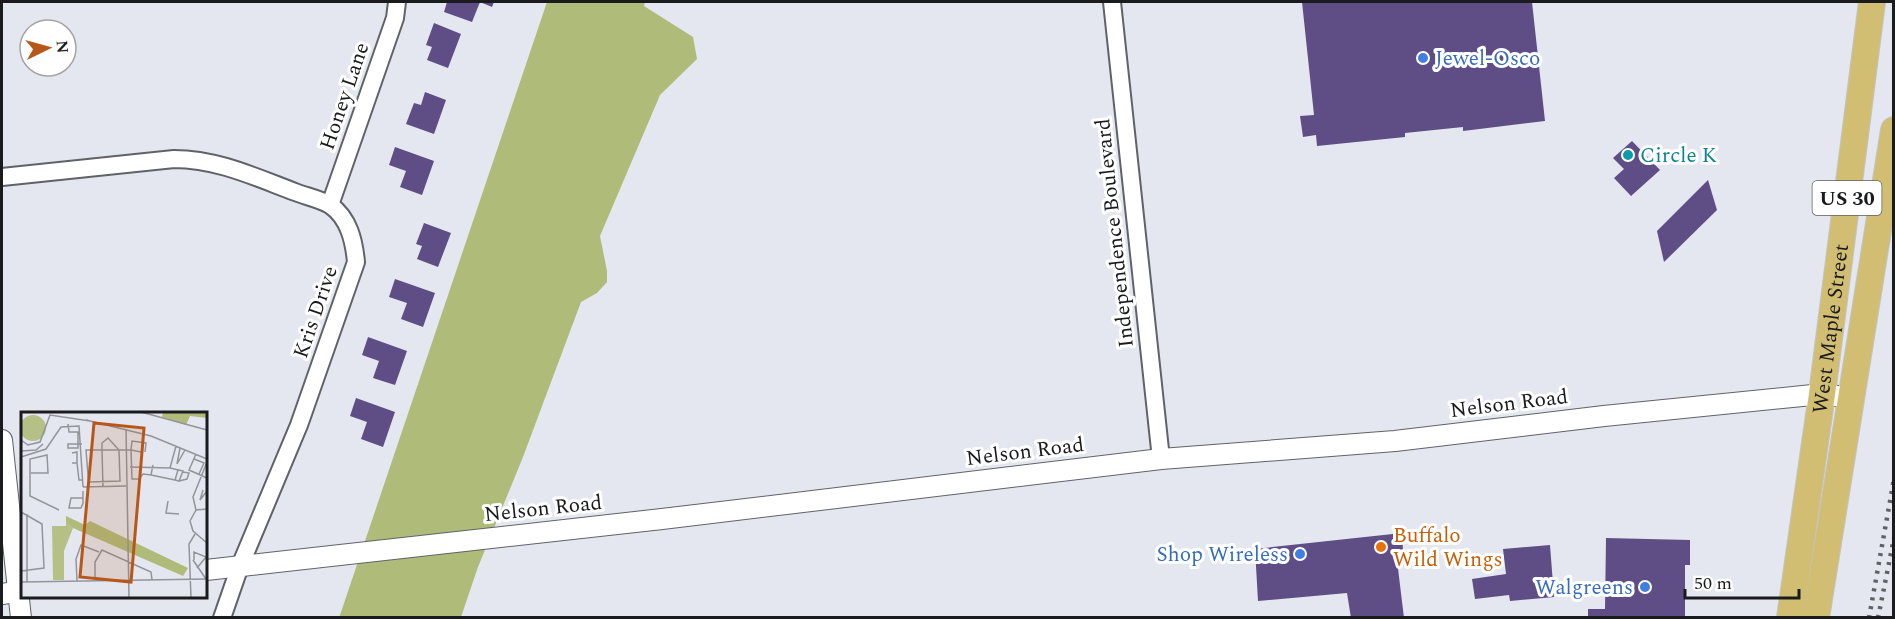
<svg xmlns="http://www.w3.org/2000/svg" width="1895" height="619" font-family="Spectral,serif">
	<rect width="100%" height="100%" fill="#e4e7ef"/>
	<polygon fill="#afbb79" points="547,2 645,2 644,6 693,37 697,59 660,95 600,236 607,271 607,282 597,293 581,302 523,457 478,567 461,617 339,618"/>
	<g fill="#5f4e85">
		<polygon points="447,2 494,2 492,7 480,2 472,22 444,12"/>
		<polygon points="1302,2 1532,2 1545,121 1463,131 1463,127 1405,133 1405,137 1317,146 1316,135 1303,137 1300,116 1314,115"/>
		<polygon points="434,23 461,34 448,68 427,60 432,47 426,45"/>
		<polygon points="425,92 446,100 434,134 406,124 414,103 421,105"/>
		<polygon points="1632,141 1660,170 1631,196 1614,178 1624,169 1613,158"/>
		<polygon points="395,147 434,161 422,195 400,187 406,171 389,165"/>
		<polygon points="1708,180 1717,210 1664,262 1657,231"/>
		<polygon points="424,223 451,233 438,267 417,259 422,246 416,244"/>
		<polygon points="395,279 435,293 423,327 401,319 407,303 389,297"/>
		<polygon points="368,337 407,351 395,385 373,378 379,361 362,355"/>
		<polygon points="356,398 395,412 383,447 361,439 367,422 350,416"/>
		<polygon points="1402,533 1403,551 1396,552 1404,618 1351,618 1347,593 1258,601 1255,549"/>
		<polygon points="1606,538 1690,540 1690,565 1685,565 1685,618 1588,618 1588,609 1605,609"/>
		<polygon points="1550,545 1554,597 1510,601 1509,595 1475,599 1472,579 1506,574 1503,549"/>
	</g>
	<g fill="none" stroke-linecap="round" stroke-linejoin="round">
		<defs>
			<g id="minor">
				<polyline points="1112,2 1161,459"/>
				<path d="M2,177L174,159C217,159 255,177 295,192C305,196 320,199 330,205C349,218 354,241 356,262L299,425L240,566L222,618"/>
				<polyline points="330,205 395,18 397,2"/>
			</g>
			<g id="tertiary">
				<polyline points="2,440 21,618"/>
				<polyline points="206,570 662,519 1161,459 1395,441 1604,416 1822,394 1852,398"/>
				<polyline points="2,594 22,591"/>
			</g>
			<g id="primary">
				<path id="s1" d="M1790,618L1822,394L1872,2"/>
				<polyline points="1816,618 1894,130"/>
			</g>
		</defs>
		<use href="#minor" stroke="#606269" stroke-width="20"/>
		<use href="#tertiary" stroke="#606269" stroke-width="22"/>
		<use href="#primary" stroke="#c3c4c4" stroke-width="28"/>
		<use href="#minor" stroke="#fff" stroke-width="16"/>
		<use href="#tertiary" stroke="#fff" stroke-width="20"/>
		<use href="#primary" stroke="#d2be72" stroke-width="26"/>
		<g stroke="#606165" stroke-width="4.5" stroke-dasharray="3 6" stroke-linecap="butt">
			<polyline points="1869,618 1894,479"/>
			<polyline points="1878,618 1894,538"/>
		</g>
	</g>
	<g fill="#3f7fe0" stroke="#fff" stroke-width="2">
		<circle cx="1423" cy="58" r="6"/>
		<circle cx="1300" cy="554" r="6"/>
		<circle cx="1645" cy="587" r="6"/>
	</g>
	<circle fill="#0f9aa8" stroke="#fff" stroke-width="2" cx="1628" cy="155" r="6"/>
	<circle fill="#e8710a" stroke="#fff" stroke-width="2" cx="1381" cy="547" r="6"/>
	<g text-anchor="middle" stroke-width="6" stroke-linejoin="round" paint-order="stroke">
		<rect fill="#fff" stroke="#5f5f61" stroke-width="1.5" x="1812.5" y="181" width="69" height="34" rx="4.5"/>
		<g font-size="20" font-weight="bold" fill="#1a1b1d">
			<text x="1847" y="205">US 30</text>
		</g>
		<g font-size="21" fill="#366cbe" stroke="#fff" text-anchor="end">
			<text x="1435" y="65" text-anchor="start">Jewel-Osco</text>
			<text x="1288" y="561">Shop Wireless</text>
			<text x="1633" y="594">Walgreens</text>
		</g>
		<g font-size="21" fill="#1a1b1d" stroke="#fff">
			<text transform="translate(344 96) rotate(-71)" y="7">Honey Lane</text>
			<text transform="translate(1114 233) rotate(-96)" y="7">Independence Boulevard</text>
			<text transform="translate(315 312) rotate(-71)" y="7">Kris Drive</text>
			<text dy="7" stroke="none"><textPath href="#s1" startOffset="292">West Maple Street</textPath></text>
			<text transform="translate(1509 403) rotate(-7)" y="7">Nelson Road</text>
			<text transform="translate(1025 451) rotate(-7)" y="7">Nelson Road</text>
			<text transform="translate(543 508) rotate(-6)" y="7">Nelson Road</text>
		</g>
		<g font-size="21" fill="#0d838f" stroke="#fff" text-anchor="start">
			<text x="1640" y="162">Circle K</text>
		</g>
		<g font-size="21" fill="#c56008" stroke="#fff" text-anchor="start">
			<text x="1393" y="542">Buffalo<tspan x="1393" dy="24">Wild Wings</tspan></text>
		</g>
	</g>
	<g transform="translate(21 412)">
		<rect width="186" height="186" fill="#e4e7ef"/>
		<path d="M-1 16a13 13 0 1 1 26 0a13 13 0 1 1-26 0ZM45,110L52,116L43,139V168H32L31,114H45Z" fill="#b5c086"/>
		<path d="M142,0H186V6L169,4L165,13L141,5ZM45,104L64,113L69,109L167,156L162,164L52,116L45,110Z" fill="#afbb79"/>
		<path fill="none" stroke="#93959b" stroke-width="1.5" d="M120,0L186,18M65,8L130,24L186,47M47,12L48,20H57V32M105,17L108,186M0,28L7,33L19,30L29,3L69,9M57,32V36H47V32H61M159,36L156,52L164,38M0,39L15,38L22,32M120,40L110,38L111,67H118L122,62L130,63L132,53M51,41L56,40V51H51M175,42L168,58L186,66M0,45L25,37L40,15L58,14L62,75M173,47L183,51L178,62M56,51L58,68H62M109,55L149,56L155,34M149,56L162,59L158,69L154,68L157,58M10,61H27L26,43L9,47V84L38,98M130,63L154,68M158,69L166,67L168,61L162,60M68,70L99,69L98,38L87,26L81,31V38H110L111,29L125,31L124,40M62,75L105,74M68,75L65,38H81L82,75M182,78L179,88L186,79M62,79V91L60,96H48L50,86H62M147,89L145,101L158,102M186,97L175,98L169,109L172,119L186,131M175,98L172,85L186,50M0,100L21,112L23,156L0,159M6,102V170M172,148L185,167M173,148V140L185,145L176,156M56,169L55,147L60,133L78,140M74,169V150L81,138L130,160L131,168M0,170L186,167M170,186L168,132L174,122"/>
		<path fill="#b8571a" fill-opacity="0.15" stroke="#b8571a" stroke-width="3" d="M73,11L123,16L110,170L59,165Z"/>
		<rect width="186" height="186" fill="none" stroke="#1a1b1d" stroke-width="3"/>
	</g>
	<rect width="1895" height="619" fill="none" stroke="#1a1b1d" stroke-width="6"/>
	<g transform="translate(48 48) rotate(85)"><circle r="28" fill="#ffffff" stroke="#a3a4a5" stroke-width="1.5"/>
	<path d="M0-4.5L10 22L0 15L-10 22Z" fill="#b8571a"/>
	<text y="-9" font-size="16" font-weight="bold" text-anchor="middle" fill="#1a1b1d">N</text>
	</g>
	<path d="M1685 589v9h114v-9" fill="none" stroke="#1a1b1d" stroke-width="3"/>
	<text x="1694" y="589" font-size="18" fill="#1a1b1d" stroke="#ffffff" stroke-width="4.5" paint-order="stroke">50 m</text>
</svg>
